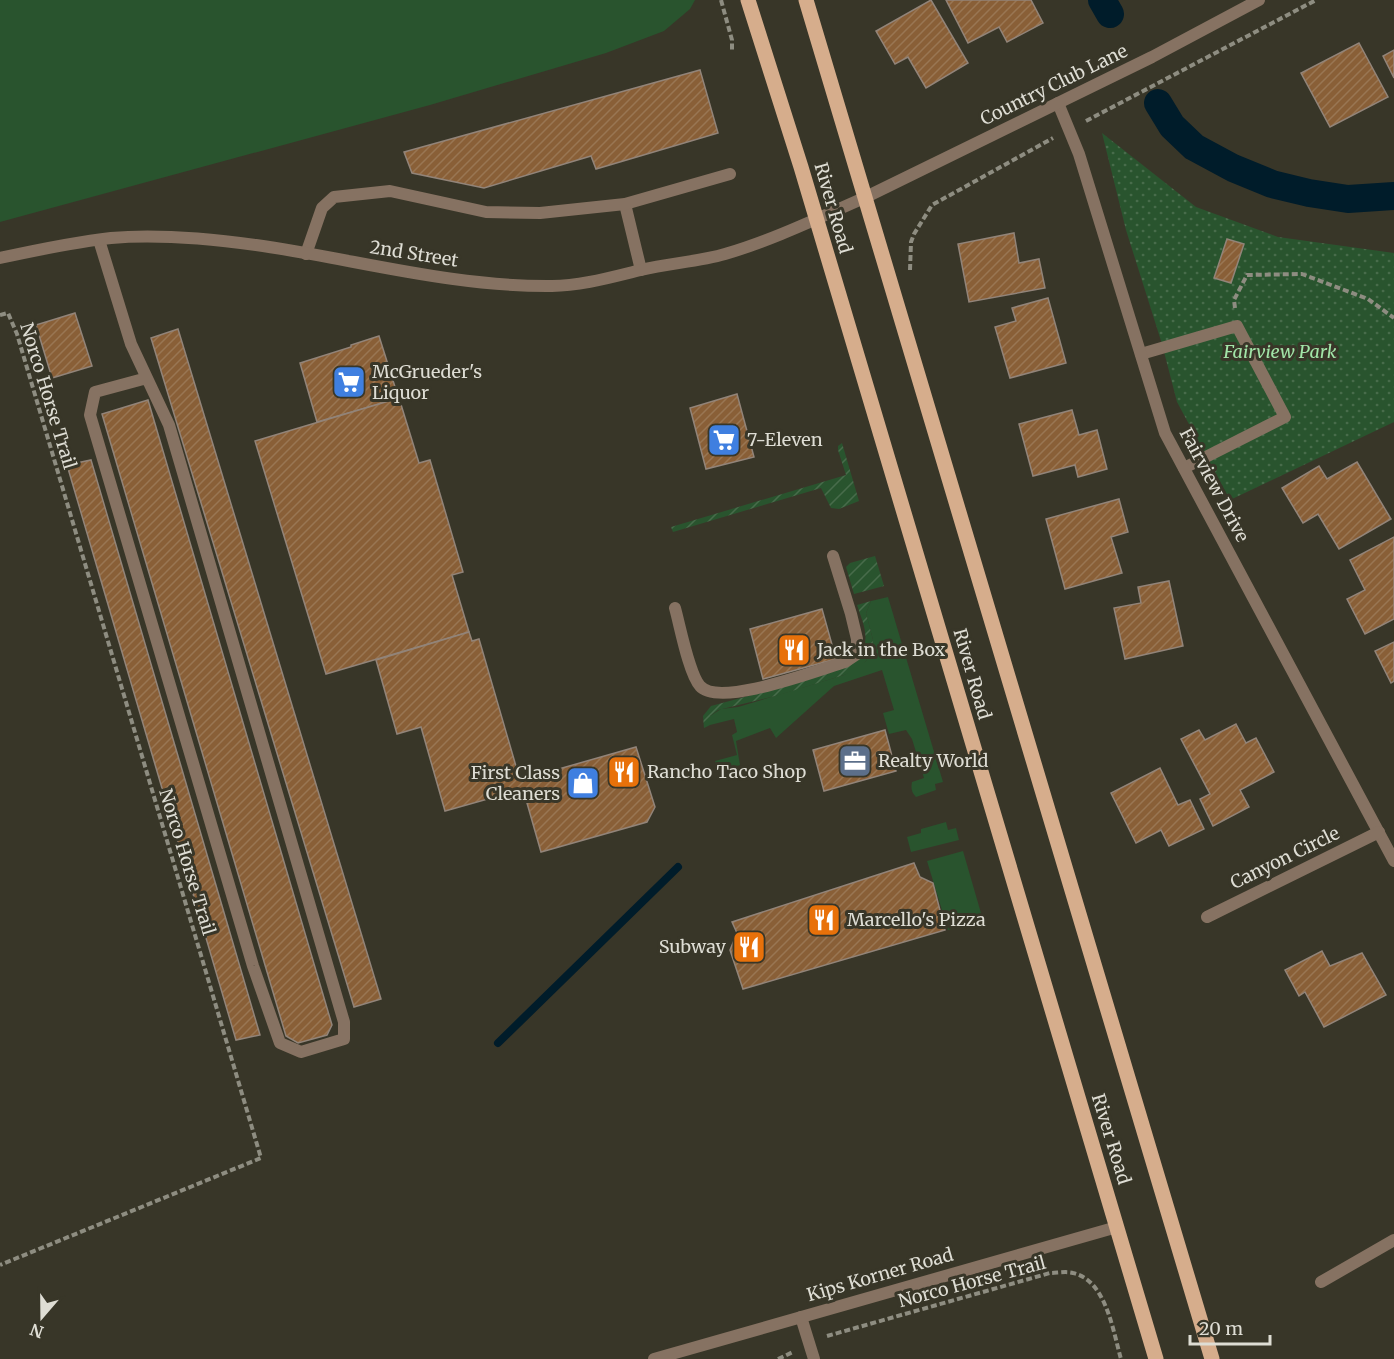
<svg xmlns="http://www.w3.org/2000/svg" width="1394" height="1359" font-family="Merriweather,serif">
	<defs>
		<pattern id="park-dots" width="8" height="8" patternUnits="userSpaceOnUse" patternTransform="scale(1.5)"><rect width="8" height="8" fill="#29542e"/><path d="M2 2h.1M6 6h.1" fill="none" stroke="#486c4b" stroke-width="1.8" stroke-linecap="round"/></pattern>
		<pattern id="garden-furrows" width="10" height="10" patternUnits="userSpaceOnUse" patternTransform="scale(1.5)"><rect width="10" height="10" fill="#29542e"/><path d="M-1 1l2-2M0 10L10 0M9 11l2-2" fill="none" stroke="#486c4b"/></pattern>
		<pattern id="building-hatch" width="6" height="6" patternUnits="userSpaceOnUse" patternTransform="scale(1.5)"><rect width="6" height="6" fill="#895f37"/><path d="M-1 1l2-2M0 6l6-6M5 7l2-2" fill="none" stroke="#997653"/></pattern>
	</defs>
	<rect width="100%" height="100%" fill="#383628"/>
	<g fill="#29542e">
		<polygon points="0,0 695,0 690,9 664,31 606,53 430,105 0,222"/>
		<path d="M888,597L943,782L935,784L936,790L916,797C911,792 911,788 912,782L924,778L912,739L906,730L889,734L883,713L894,710L882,670L834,686L776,738L770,728L736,741L740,765L727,769L717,766L715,761L737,755L732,735L737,732L734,719L710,725V716L721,709L738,707L844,675L866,661L872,649L873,640L866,613L871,601Z"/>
		<polygon points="946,822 948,830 956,828 959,840 911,852 907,837 921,833 921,829"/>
		<polygon points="963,851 983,920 948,930 927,861"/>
	</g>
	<polygon fill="url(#park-dots)" points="1102,133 1196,207 1278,237 1394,253 1394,422 1230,500 1177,402 1162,344 1126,230"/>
	<g fill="url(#garden-furrows)">
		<polygon points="842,443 859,501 839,509 831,508 821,488 673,532 671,527 846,475 838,450 838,446"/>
		<polygon points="875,556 884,586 854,594 846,567 850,563"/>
		<path d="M871,601L866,613L873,640L872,649L866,661L855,670L844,675L779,695L718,710L710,716V725L704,728L703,716L711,706L771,690L860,656C871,638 863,623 857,605Z"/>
	</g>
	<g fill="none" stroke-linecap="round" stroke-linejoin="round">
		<polyline stroke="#001c2a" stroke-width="8" points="498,1043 678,867"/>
		<g stroke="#001c2a" stroke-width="28">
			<polyline points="1102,0 1110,14"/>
			<polyline points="1158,103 1172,126 1194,147 1233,168 1272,184 1309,193 1348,199 1394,196"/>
		</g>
	</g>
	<g fill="url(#building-hatch)" stroke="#928479" stroke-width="1.5">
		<polygon points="931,0 968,63 926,88 908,57 895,64 876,31"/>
		<polygon points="946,0 1031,0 1043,23 1007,42 999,27 968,43"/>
		<polygon points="1359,43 1388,97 1330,127 1301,73"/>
		<polygon points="1394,50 1394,78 1383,56"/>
		<polygon points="700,70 718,133 596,169 591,156 484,188 412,173 404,152"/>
		<polygon points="1014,233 1019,263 1039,259 1045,288 969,302 958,244"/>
		<polygon points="1227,239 1244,244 1231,283 1214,278"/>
		<polygon points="1048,298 1066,363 1010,378 995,327 1016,321 1012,308"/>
		<polygon points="75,313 92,366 52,378 36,325"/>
		<polygon points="178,329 381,999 354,1007 151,338"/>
		<polygon points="379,336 396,390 391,392 393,400 317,422 300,363 351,347 351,345"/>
		<polygon points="737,394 754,457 706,469 690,408"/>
		<polygon points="399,398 419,463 430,460 463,572 452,575 469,632 326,674 255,441"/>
		<polygon points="148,400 332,1025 327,1035 298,1043 286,1036 102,414"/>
		<polygon points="1072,410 1079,435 1097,430 1107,469 1078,477 1075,465 1033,476 1019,424"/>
		<polygon points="91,460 260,1035 236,1040 67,465"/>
		<polygon points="1357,462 1391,519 1339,549 1318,514 1303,523 1282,488 1319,466 1327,479"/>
		<polygon points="1119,499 1128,532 1111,537 1122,573 1065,589 1046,519"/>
		<polygon points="1394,537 1394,619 1365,634 1347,599 1365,590 1350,560"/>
		<polygon points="1169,581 1183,646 1125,659 1114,608 1141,603 1138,587"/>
		<polygon points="822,609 836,659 763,679 750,629"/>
		<polygon points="469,632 472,641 479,639 520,780 636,747 655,807 647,822 541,852 523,789 445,811 421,727 397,734 376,660"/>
		<polygon points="1394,642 1394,681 1391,683 1375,651"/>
		<polygon points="1236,724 1246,743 1256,738 1274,772 1240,790 1249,807 1213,826 1200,799 1210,794 1181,739 1199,730 1205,740"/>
		<polygon points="885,730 896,771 824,791 813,750"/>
		<polygon points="1160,768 1178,805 1190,800 1204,829 1169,846 1161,830 1136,843 1111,793"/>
		<polygon points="914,863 920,877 933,883 945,930 743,989 730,950 737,933 732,922"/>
		<polygon points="1322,951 1330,966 1362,953 1386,995 1324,1027 1305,992 1299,996 1285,970"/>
	</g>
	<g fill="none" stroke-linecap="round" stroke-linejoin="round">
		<g stroke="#8e8d81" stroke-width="4" stroke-dasharray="6 3" stroke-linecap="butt">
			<polyline points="721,0 732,40 732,50"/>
			<polyline points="1086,121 1316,0"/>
			<polyline points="910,270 911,242 914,234 932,205 1053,138"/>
			<polyline points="1235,308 1234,300 1247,275 1302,274 1368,299 1394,318"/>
			<polyline points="0,315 8,313 17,334 261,1158 0,1265"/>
			<path d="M827,1336L1050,1273C1057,1273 1066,1271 1073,1273C1106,1280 1113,1331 1121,1359"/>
			<polyline points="778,1359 793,1352"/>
		</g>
		<g stroke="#867262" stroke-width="12">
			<polyline points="625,204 641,270"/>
			<polyline points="99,240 131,344 169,425 344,1022 344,1039 301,1052 280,1043 253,966 90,415 95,392 147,378"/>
			<polyline points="306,254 322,208 334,197 390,191 486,212 540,213 625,204 730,174"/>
			<polyline points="1141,354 1237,326 1285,417 1184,468"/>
			<path d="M675,608C680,626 689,674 700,686C719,708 818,670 845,662L857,654V639L851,614L833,556"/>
		</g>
		<g stroke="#867262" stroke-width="12">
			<polyline points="1058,103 1079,154 1165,433 1394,861"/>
			<polyline points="864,198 1152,57 1259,0"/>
			<polyline points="1207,917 1379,832"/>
			<polyline points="1321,1282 1394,1240"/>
			<polyline points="801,1317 814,1359"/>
			<polyline points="654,1359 1117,1227"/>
		</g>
		<path stroke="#867262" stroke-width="12" d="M0,258C37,250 74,242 111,238C155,234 212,239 256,245C355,259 451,287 552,286C581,286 612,277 641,270C668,263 698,262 725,254C773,240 818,218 864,198"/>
		<g stroke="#d6ad8c" stroke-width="15">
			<polyline points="748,0 801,167 1156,1359"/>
			<polyline points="806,0 1212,1359"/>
		</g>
	</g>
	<defs>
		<symbol id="supermarket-square" viewBox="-11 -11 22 22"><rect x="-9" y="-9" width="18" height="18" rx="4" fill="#3f7fe0" stroke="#383628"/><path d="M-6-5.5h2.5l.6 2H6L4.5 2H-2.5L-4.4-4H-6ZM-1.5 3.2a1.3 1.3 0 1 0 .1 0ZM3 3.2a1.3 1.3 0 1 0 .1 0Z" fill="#fff"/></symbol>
		<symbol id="restaurant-square" viewBox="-11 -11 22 22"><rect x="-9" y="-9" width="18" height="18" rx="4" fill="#e8710a" stroke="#383628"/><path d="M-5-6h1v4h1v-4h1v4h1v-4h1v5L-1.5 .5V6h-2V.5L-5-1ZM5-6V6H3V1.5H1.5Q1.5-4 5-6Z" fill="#fff"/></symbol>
		<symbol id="office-square" viewBox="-11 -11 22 22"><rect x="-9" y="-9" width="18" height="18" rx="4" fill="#5c6f8a" stroke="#383628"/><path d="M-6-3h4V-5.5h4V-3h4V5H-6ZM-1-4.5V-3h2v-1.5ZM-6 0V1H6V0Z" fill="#fff"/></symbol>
		<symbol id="shop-square" viewBox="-11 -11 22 22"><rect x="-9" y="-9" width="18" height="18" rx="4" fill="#3f7fe0" stroke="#383628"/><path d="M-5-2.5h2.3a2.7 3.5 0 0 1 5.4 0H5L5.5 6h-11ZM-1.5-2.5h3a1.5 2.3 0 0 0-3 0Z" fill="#fff"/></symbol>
	</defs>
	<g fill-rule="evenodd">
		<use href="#supermarket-square" x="330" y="363" width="38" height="38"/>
		<use href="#supermarket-square" x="705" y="421" width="38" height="38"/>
		<use href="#restaurant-square" x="775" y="631" width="38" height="38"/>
		<use href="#office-square" x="836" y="742" width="38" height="38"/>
		<use href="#restaurant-square" x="605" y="753" width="38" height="38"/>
		<use href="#shop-square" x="564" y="764" width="38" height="38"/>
		<use href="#restaurant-square" x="805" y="901" width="38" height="38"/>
		<use href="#restaurant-square" x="730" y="928" width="38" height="38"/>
	</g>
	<g text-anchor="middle" stroke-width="6" stroke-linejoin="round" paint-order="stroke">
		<g font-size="18" fill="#deddd4" stroke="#383628">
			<text transform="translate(1054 85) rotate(-26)" y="6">Country Club Lane</text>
			<text transform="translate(833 208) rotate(74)" y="6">River Road</text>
			<text transform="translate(414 254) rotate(9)" y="6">2nd Street</text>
			<text transform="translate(48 396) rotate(73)" y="6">Norco Horse Trail</text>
			<text transform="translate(1214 485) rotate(62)" y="6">Fairview Drive</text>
			<text transform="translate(972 674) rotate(74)" y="6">River Road</text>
			<text transform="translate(1285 858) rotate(-26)" y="6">Canyon Circle</text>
			<text transform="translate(187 862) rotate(73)" y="6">Norco Horse Trail</text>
			<text transform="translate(1111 1139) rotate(73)" y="6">River Road</text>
			<text transform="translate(880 1275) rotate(-16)" y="6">Kips Korner Road</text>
			<text transform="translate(972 1282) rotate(-15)" y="6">Norco Horse Trail</text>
		</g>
		<g font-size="18" font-style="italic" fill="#a2e5a8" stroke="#383628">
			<text x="1280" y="358">Fairview Park</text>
		</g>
		<g font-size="18" fill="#deddd4" stroke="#383628" text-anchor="start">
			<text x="372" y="378">McGrueder's<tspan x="372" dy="21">Liquor</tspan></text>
			<text x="747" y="446">7-Eleven</text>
			<text x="817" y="656">Jack in the Box</text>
			<text x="878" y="767">Realty World</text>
			<text x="647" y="778">Rancho Taco Shop</text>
			<text x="560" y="779" text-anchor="end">First Class<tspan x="560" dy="21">Cleaners</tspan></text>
			<text x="847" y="926">Marcello's Pizza</text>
			<text x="726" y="953" text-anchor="end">Subway</text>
		</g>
	</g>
	<g transform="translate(42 1317) rotate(200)" stroke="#383628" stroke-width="4.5" paint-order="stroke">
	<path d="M0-4.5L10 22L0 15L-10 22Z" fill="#deddd4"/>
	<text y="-9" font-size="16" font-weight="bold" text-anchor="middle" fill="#deddd4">N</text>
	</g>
	<path d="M1190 1335v9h80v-9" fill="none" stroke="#deddd4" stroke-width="3"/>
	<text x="1199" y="1335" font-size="18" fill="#deddd4" stroke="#383628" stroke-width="4.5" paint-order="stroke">20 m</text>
</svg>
